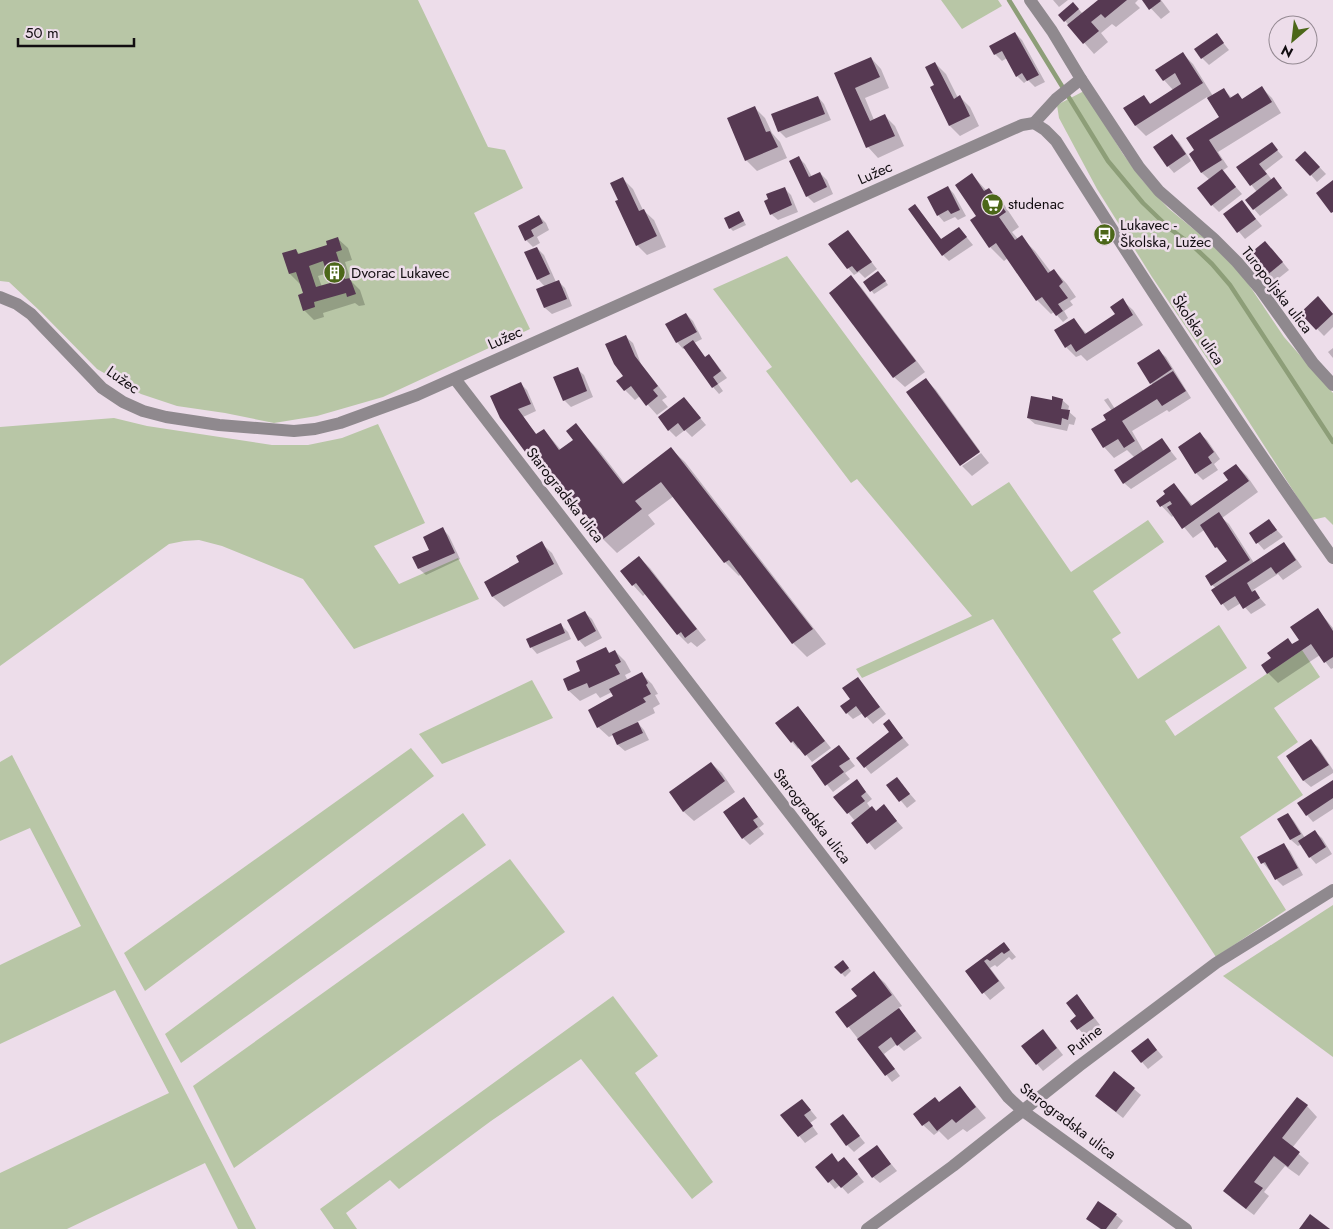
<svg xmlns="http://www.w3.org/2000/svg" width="1333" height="1229" font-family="Jost,sans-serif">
	<rect width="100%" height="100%" fill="#edddea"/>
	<g fill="#b8c6a6">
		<polygon points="0,0 418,0 488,147 505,150 523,188 474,213 530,329 383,397 317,416 274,423 225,413 177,406 141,394 97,369 40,311 9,282 0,281"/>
		<polygon points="941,0 998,0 1002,6 962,29"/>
		<polygon points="1084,91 1123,154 1143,181 1168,208 1208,241 1241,273 1284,337 1333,393 1333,525 1325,517 1312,520 1233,397 1152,277 1097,189 1059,118 1057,105"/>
		<polygon points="787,256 972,506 1009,482 1071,572 1148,520 1164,542 1093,591 1121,633 1112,639 1138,679 1219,625 1247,668 1165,721 1175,736 1302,650 1320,677 1274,708 1298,742 1277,757 1303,795 1240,837 1286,910 1216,957 993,619 862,678 856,669 972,616 857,479 851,483 766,371 772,367 713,289"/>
		<polygon points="114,418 147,426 272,445 308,445 342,438 378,424 425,523 374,546 399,584 458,558 479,599 354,649 303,579 222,546 199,540 184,541 169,544 0,666 0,427"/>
		<polygon points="532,680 553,718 442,764 419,734"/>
		<polygon points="411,748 434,776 145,991 124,953"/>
		<polygon points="12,755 256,1229 238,1229 205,1163 67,1229 0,1229 0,1173 169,1093 115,990 0,1044 0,965 81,926 30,828 0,841 0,762"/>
		<polygon points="463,813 486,845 181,1063 165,1034"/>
		<polygon points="510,859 565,932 234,1168 193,1086"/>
		<polygon points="1333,905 1333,1057 1223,976"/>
		<polygon points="613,996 658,1056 635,1073 713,1182 692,1199 581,1059 491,1121 399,1189 390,1180 346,1213 357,1229 334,1229 320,1209"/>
	</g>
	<g fill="#0003" fill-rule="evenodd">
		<polygon points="1053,0 1068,0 1059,7"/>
		<polygon points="1101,0 1138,0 1135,3 1140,8 1116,27 1112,24 1101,33 1108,42 1094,54 1060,15 1073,3 1083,14"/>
		<polygon points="1143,0 1161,0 1170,12 1161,19"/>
		<polygon points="1015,33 1022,40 1045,82 1035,87 1028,80 1024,83 1017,76 1007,58 1002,61 995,54 991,47"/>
		<polygon points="1217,35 1229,50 1209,65 1202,58"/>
		<polygon points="1183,54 1193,64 1213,96 1223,89 1232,98 1238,95 1243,100 1262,88 1272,98 1281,113 1218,152 1228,167 1222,171 1242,194 1219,212 1212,205 1210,180 1202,173 1190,154 1195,151 1220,118 1207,97 1146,136 1136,126 1125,108 1143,96 1151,104 1173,90 1164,80"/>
		<polygon points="871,58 881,69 889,88 865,98 874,120 885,116 895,126 904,146 878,158 868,147 836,74"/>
		<polygon points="935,63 946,74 958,98 960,97 970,107 979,126 960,136 950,126 935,85"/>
		<polygon points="818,97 824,104 831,120 786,138 779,131"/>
		<polygon points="754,107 765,118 772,133 780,142 787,158 757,171 746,160"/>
		<polygon points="1172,136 1179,142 1191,161 1174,173 1168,166"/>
		<polygon points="1272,144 1283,157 1265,171 1272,180 1274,179 1288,195 1260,216 1254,209 1257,192 1238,168"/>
		<polygon points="799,158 805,164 812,177 820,173 827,180 833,194 814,203 807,196"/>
		<polygon points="1312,159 1326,174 1317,182 1311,175"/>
		<polygon points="972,175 987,191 989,189 1003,203 1019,227 1012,232 1018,239 1021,237 1035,251 1051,272 1054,270 1067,284 1076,297 1070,301 1073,305 1064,311 1068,318 1063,322 1054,312 1051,314 1037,300 1008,258 1004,261 990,247 978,216"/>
		<polygon points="623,179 633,189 643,210 654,220 666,247 647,255 637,245 620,200"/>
		<polygon points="948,187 954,194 966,216 958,220 955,217 944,222 938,215"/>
		<polygon points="784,188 791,195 798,212 778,220 771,214"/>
		<polygon points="1242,202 1262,226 1245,239 1225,215"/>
		<polygon points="915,205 942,240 959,228 973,245 949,261 943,255"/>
		<polygon points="739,212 746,225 733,231 730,228"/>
		<polygon points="539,216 546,223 549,230 537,237 540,243 533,247 526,240 519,226"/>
		<polygon points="848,232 877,269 865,278 859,272 854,275 848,268"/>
		<path d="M337,238L348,248L352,260L345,262L351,281L360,290L365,305L359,306L355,303L323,313L324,317L314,320L304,310V294L301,285L290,274L296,250L300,255L329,246ZM328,273L332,283L322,287L318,276Z"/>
		<polygon points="537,248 544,255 556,282 558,281 565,288 572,306 552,314 545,308 538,290 545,287 538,279"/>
		<polygon points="1272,249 1289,270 1274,282 1250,255"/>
		<polygon points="881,275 888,285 874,294 865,282"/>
		<polygon points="851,277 861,287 925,372 905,387 894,377 830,293"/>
		<polygon points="1318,298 1333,314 1333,327 1324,336 1302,313"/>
		<polygon points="1122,300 1133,310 1143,325 1087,361 1081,355 1076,357 1066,347 1073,319 1087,334 1116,315"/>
		<polygon points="686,314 693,321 702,339 694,343 706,358 709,355 715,362 727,378 718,384 723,391 719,394 713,387 685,348 683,349 677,342"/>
		<polygon points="626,337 633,343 641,364 667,397 662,400 668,407 657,415 640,396 635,400 625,390"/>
		<polygon points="1333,348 1333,358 1328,352"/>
		<polygon points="1159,351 1166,357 1191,398 1169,412 1167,410 1132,431 1144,452 1162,440 1177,459 1131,489 1124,483 1135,458 1127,450 1114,458 1104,447 1093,429 1108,420 1112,411 1104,400 1108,398 1115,409 1154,385 1151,383"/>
		<polygon points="577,369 584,375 593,397 571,407 564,400"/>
		<polygon points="926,380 936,390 980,451 961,464"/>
		<polygon points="521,384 527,390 536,411 523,417 537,435 544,430 561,450 574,440 576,425 601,453 625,484 671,449 685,462 826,644 807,657 793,643 741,574 739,576 725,562 674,496 648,515 655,524 617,553 603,539 556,478 551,482 541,471 502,417"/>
		<polygon points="684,399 706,425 692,437 685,430 676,437 669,430"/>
		<polygon points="1062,400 1069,406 1068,411 1076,418 1074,425 1069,424 1067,431 1035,424 1028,418 1053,401"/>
		<polygon points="1200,434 1207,440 1220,459 1214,464 1218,470 1203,480 1196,473"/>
		<polygon points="981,453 989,463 972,476 962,466"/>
		<polygon points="1236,465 1247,476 1258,492 1222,518 1229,524 1254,563 1284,543 1290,550 1302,567 1283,580 1278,574 1253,590 1266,605 1251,614 1241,603 1228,611 1212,590 1216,588 1212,585 1228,561 1216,547 1204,530 1193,538 1174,515 1172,517 1157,501 1167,494 1174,484 1193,506 1230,480"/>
		<polygon points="1269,521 1283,537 1264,550 1250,534"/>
		<polygon points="443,529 449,536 460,559 426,575 419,569"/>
		<polygon points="541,543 552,553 563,574 504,607 493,597 485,582 521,563"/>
		<polygon points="639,557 650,568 706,640 697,647 691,642 688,644 678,634 646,593 643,596 633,585"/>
		<polygon points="1318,610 1333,628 1333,668 1331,669 1320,655 1278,683 1268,673 1273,658 1288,640 1293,645 1300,640"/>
		<polygon points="585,613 592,619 602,638 585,647 579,640"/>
		<polygon points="561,625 568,632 571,639 537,654 531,647"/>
		<polygon points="606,649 610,653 615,651 625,661 631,672 625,675 628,681 642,674 652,684 658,694 655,695 660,704 653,708 655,713 637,722 644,730 649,740 625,751 618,745 613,735 609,737 598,727 615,697 612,692 600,698 596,693 580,701 569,691 564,680 582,671"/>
		<polygon points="868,692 886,714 873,724 863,713 853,719 847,713"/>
		<polygon points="798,707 831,748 812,762 800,747 798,749 792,742"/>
		<polygon points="889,721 909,745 871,774 858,758 891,733"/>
		<polygon points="1311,741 1318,747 1333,770 1333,773 1311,787 1304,781 1288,756"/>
		<polygon points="839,746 855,766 845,773 850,779 833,792 812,766"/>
		<polygon points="711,763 722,773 735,792 694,821 683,811"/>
		<polygon points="897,779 916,801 907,808 888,785"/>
		<polygon points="857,781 872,799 867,803 871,809 876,812 884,806 903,828 875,850 853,823 855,821 835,797"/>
		<polygon points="1333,781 1333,809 1313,822 1307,815"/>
		<polygon points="744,799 764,824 759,828 764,834 750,845 743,838"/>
		<polygon points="1288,814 1294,821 1305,838 1315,832 1322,838 1332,854 1316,864 1310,857 1302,844 1298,846 1291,840 1279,820"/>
		<polygon points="1284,845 1290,851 1303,875 1283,886 1277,880 1271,869 1269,870 1259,858"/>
		<polygon points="1004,943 1016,957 1012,960 1009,957 997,967 995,965 990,968 1005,988 990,1000 966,972"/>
		<polygon points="846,964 851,971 845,977 836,967"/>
		<polygon points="874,973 885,983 902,1006 898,1008 922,1038 904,1051 897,1044 884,1054 900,1076 892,1082 837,1012 858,996"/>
		<polygon points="1083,1003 1100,1025 1085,1036 1072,1021 1078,1017"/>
		<polygon points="1049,1037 1063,1055 1043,1071 1037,1064"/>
		<polygon points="1148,1039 1163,1057 1148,1069 1142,1062"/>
		<polygon points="960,1087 986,1118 967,1132 963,1129 948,1140 939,1131 934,1135 923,1125 939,1103"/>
		<polygon points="1134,1089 1141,1095 1123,1118 1103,1102"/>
		<polygon points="1307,1106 1317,1117 1292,1148 1309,1163 1299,1176 1285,1166 1264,1192 1269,1196 1254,1215 1231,1198"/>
		<polygon points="808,1107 817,1118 810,1123 818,1134 805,1143 782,1115"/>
		<polygon points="843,1116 865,1143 854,1152 847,1145"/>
		<polygon points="876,1146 897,1171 880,1183 873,1177"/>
		<polygon points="832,1155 839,1162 844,1158 864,1182 848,1194 840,1185 835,1189 829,1182"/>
		<polygon points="1116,1215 1123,1221 1117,1229 1100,1229 1088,1219"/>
	</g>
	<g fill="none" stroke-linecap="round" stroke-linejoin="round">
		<polyline stroke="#8d9e78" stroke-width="4.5" points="1009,0 1108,161 1143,203 1169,228 1192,245 1212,264 1230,285 1333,442"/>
	</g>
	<g fill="#563952" fill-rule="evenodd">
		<polygon points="1098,0 1127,0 1105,18 1101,14 1091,22 1099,31 1083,44 1067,25"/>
		<polygon points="1142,0 1160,0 1161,1 1149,10"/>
		<polygon points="1073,2 1079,9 1064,22 1058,15"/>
		<polygon points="1015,32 1039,75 1027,81 1022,73 1016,77 1002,51 994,55 989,46"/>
		<polygon points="1217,33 1224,43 1201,59 1194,49"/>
		<polygon points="1183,52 1203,83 1135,126 1123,108 1144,95 1150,104 1181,84 1175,73 1163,81 1155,70"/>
		<polygon points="871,57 880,77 855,88 870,121 885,114 895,136 866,148 834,73"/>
		<polygon points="935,62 954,99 960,95 970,116 949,126 930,87 934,85 925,67"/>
		<polygon points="1262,86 1272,102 1209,140 1222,160 1201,173 1189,154 1194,150 1186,138 1219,117 1207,98 1224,88 1230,98 1238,93 1242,99"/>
		<polygon points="818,96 825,114 778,132 771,114"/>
		<polygon points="755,106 766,132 770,131 778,147 745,161 727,118"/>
		<polygon points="1172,134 1186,154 1167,167 1153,147"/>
		<polygon points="1272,142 1278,150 1259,164 1267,174 1250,186 1236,167"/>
		<polygon points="1305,151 1320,167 1310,176 1295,160"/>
		<polygon points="799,156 809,177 820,172 827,187 806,197 789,161"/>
		<polygon points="1222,169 1236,187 1211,206 1197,188"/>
		<polygon points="972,173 984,191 989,188 1006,212 999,217 1015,240 1022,235 1048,273 1054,269 1063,282 1059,286 1068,298 1058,304 1063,311 1056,316 1042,297 1036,301 996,243 989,248 970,220 976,216 955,185"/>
		<polygon points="623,177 639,211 644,209 657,236 636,246 615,201 618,200 610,183"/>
		<polygon points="1274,177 1282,188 1253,210 1245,200"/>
		<polygon points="1333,180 1333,212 1331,213 1316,193"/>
		<polygon points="948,186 960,210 951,214 948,210 937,216 927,197"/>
		<polygon points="785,187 792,205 770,215 764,201 768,199 766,194"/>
		<polygon points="1242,200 1256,219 1237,233 1223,214"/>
		<polygon points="915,204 941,239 959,227 967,237 942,256 908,209"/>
		<polygon points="739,211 744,221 729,229 724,218"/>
		<polygon points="539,215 543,223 531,230 534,236 525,241 518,226"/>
		<polygon points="848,230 872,262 857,272 852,266 847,269 828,244"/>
		<path d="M338,237L342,250L336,252L345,279L350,278L356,294L347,297L346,293L314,302L315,307L303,311L298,295L303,293L296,272L289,274L282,253L296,249L298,254L327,245L326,241ZM323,261L330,283L316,287L309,266Z"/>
		<polygon points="1265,241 1283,262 1266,276 1248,255"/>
		<polygon points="537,247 550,274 537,280 524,252"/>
		<polygon points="878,271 886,281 870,292 863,282"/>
		<polygon points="851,275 916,361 893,378 829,293"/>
		<polygon points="559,280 567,299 544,308 536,289"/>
		<polygon points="1318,296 1333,314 1316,330 1300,313"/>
		<polygon points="1123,298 1133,315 1076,352 1071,344 1065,348 1054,330 1074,318 1085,334 1115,314 1110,307"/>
		<polygon points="686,313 697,332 676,343 665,324"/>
		<polygon points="626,335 635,356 658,386 653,390 658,396 646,406 631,386 624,391 616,381 623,376 614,364 605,344"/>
		<polygon points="693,340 705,357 709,354 721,371 713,377 718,384 712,388 683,347"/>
		<polygon points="1159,349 1172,369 1150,384 1137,363"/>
		<polygon points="578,367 587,391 563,401 553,377"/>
		<polygon points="1173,371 1186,391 1162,406 1157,399 1122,421 1135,441 1124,448 1118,439 1103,448 1091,429 1106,420 1103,415"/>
		<polygon points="926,378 980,452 960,466 906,392"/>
		<polygon points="521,382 531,404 518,409 536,434 544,429 559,450 573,440 566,431 576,423 623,484 671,447 813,629 792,644 729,560 724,563 661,482 635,501 642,509 602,540 547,468 540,472 500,418 490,396"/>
		<polygon points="1031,396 1052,400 1052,396 1063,399 1061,409 1070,410 1068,420 1062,418 1061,425 1027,418"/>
		<polygon points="684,397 701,418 684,431 678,423 668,431 658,417"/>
		<polygon points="1200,432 1214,452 1208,457 1212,463 1195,474 1178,447"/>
		<polygon points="1162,438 1171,451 1123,484 1114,470"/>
		<polygon points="1236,464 1249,481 1182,529 1167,507 1172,504 1170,501 1160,507 1156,501 1165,494 1163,491 1174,483 1191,506 1228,480 1223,473"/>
		<polygon points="1219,512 1250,560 1211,586 1205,576 1227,561 1217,547 1215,548 1200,525"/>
		<polygon points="1269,519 1277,530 1256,544 1249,533"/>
		<polygon points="443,527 455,553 418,569 412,557 429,550 423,537"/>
		<polygon points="542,541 554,564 492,597 484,582 519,562 516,556"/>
		<polygon points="1284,542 1296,560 1276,574 1271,567 1247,583 1252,592 1255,590 1260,598 1243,609 1235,596 1221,605 1211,590"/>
		<polygon points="639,556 697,629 685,638 681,632 677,635 636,583 632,586 620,571"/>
		<polygon points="1318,608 1333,631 1333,657 1324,663 1311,644 1267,674 1261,665 1271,658 1267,653 1288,638 1292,644 1299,640 1290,627"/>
		<polygon points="585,611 596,631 578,641 567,620"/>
		<polygon points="561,623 565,633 530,648 526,639"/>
		<polygon points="606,647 609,653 615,650 621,662 615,665 620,674 589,688 587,683 568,691 563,679 580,671 576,661"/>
		<polygon points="642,672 648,683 646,685 651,694 643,698 646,702 597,728 588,710 613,696 609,689"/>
		<polygon points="858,677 880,707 865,718 856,706 846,714 840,706 850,699 842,688"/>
		<polygon points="798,706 825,741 805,756 793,741 791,743 775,723"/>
		<polygon points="889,719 903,738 864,768 856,758 889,732 883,724"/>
		<polygon points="638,722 643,733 617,745 612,734"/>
		<polygon points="1311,739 1329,765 1303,781 1286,756"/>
		<polygon points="839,745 850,759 839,766 844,772 825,786 811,766"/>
		<polygon points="711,762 725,781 683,812 669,792"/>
		<polygon points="897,777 910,794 899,802 886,785"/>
		<polygon points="857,779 866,792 861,796 865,801 847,814 833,797"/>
		<polygon points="1333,780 1333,798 1306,816 1297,803"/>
		<polygon points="744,797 758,817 753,820 758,827 742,839 723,812"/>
		<polygon points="884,804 897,821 867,844 851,823 872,806 876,811"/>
		<polygon points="1288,813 1301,834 1290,840 1277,819"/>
		<polygon points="1315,830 1326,847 1309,858 1298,841"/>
		<polygon points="1284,843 1298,868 1275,880 1265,862 1261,864 1257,857"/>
		<polygon points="1004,942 1010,950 1004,954 1002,952 990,961 987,959 984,961 999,981 982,994 965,971"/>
		<polygon points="843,960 849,968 841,974 834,967"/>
		<polygon points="874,971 892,995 847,1028 835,1012 857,996 851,989"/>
		<polygon points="1077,994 1094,1018 1077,1030 1070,1021 1076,1016 1066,1003"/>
		<polygon points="899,1008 916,1031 897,1046 891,1037 878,1047 895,1069 885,1076 857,1039"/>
		<polygon points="1043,1029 1057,1048 1036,1065 1021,1046"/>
		<polygon points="1148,1038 1157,1050 1141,1063 1131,1051"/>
		<polygon points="1114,1071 1135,1088 1116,1112 1095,1096"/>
		<polygon points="960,1086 976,1107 956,1123 952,1119 937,1131 929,1121 922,1126 913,1114 935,1097 939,1102"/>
		<polygon points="1297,1097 1308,1105 1282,1138 1300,1152 1288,1167 1274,1156 1254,1182 1263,1188 1246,1209 1223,1191"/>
		<polygon points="802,1099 811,1110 804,1115 813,1126 798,1137 780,1115"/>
		<polygon points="843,1114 860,1136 846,1146 830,1124"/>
		<polygon points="877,1145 891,1164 872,1178 858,1159"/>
		<polygon points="832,1153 838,1162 844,1157 858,1174 841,1188 833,1179 828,1183 815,1167"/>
		<polygon points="1098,1201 1117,1214 1106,1229 1101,1229 1086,1219"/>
		<polygon points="1310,1214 1330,1229 1299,1229"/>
	</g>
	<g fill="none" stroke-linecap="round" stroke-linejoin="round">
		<g stroke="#8f898e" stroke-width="12">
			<polyline points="1030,0 1052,31 1081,79 1056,99 1034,123"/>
			<polyline points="1081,79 1139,167 1159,191 1214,239 1237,262 1260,289 1313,363 1333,385"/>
			<path d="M1034,123L1045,130L1056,141C1145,282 1236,422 1333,558"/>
			<polyline points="0,297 17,304 31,314 102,388 123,402 143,411 166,417 219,425 294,431 315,429 340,423 417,395 1006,132 1022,125 1034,123"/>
			<polyline points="455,379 1008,1097 1023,1111 1186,1229"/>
			<polyline points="867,1229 953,1166 1079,1066 1216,963 1333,890"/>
		</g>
	</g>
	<defs>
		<symbol id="supermarket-disc" viewBox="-11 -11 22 22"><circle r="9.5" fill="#4c6719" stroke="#edddea"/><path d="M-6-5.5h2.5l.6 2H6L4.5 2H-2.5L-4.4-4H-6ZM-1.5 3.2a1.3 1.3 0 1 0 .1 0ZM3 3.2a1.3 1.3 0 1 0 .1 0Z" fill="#fff"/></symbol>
		<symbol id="bus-disc" viewBox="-11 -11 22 22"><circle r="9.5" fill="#4c6719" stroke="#edddea"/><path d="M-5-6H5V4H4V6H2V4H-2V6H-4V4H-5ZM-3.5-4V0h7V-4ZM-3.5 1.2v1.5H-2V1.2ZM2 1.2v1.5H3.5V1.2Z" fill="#fff"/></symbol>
		<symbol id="building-disc" viewBox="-11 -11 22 22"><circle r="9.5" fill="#4c6719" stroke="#edddea"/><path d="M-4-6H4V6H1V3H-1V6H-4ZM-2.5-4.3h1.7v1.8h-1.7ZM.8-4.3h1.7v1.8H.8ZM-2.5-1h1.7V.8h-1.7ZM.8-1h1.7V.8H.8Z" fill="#fff"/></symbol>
	</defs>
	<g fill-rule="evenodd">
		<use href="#supermarket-disc" x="980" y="192" width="25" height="25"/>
		<use href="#bus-disc" x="1092" y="222" width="25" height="25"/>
		<use href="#building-disc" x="322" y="260" width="25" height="25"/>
	</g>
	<g text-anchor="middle" stroke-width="5" stroke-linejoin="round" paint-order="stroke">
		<g font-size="15" fill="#120d11" stroke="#edddea">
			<text transform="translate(875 173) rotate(-24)" y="5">Lužec</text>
			<text transform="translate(1277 290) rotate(52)" y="5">Turopoljska ulica</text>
			<text transform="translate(1198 330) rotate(56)" y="5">Školska ulica</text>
			<text transform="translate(505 338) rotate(-24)" y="5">Lužec</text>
			<text transform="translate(123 380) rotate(35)" y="5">Lužec</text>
			<text transform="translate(565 495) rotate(52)" y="5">Starogradska ulica</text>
			<text transform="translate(812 816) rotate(52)" y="5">Starogradska ulica</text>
			<text transform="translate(1085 1040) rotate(-38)" y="5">Putine</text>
			<text transform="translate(1068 1121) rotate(37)" y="5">Starogradska ulica</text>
		</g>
		<g font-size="15" fill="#120d11" stroke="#edddea" text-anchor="start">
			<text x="1008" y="209">studenac</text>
			<text x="1120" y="230">Lukavec -<tspan x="1120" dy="17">Školska, Lužec</tspan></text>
			<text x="351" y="278">Dvorac Lukavec</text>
		</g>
	</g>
	<g transform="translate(1293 40) rotate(208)"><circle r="24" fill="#edddea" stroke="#958a93"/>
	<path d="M0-4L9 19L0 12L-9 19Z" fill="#4c6719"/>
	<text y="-8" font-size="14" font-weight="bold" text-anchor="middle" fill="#120d11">N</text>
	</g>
	<path d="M18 38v8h116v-8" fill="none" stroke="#120d11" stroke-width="2.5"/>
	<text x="25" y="38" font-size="15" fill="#120d11" stroke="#edddea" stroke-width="4" paint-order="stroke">50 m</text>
</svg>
